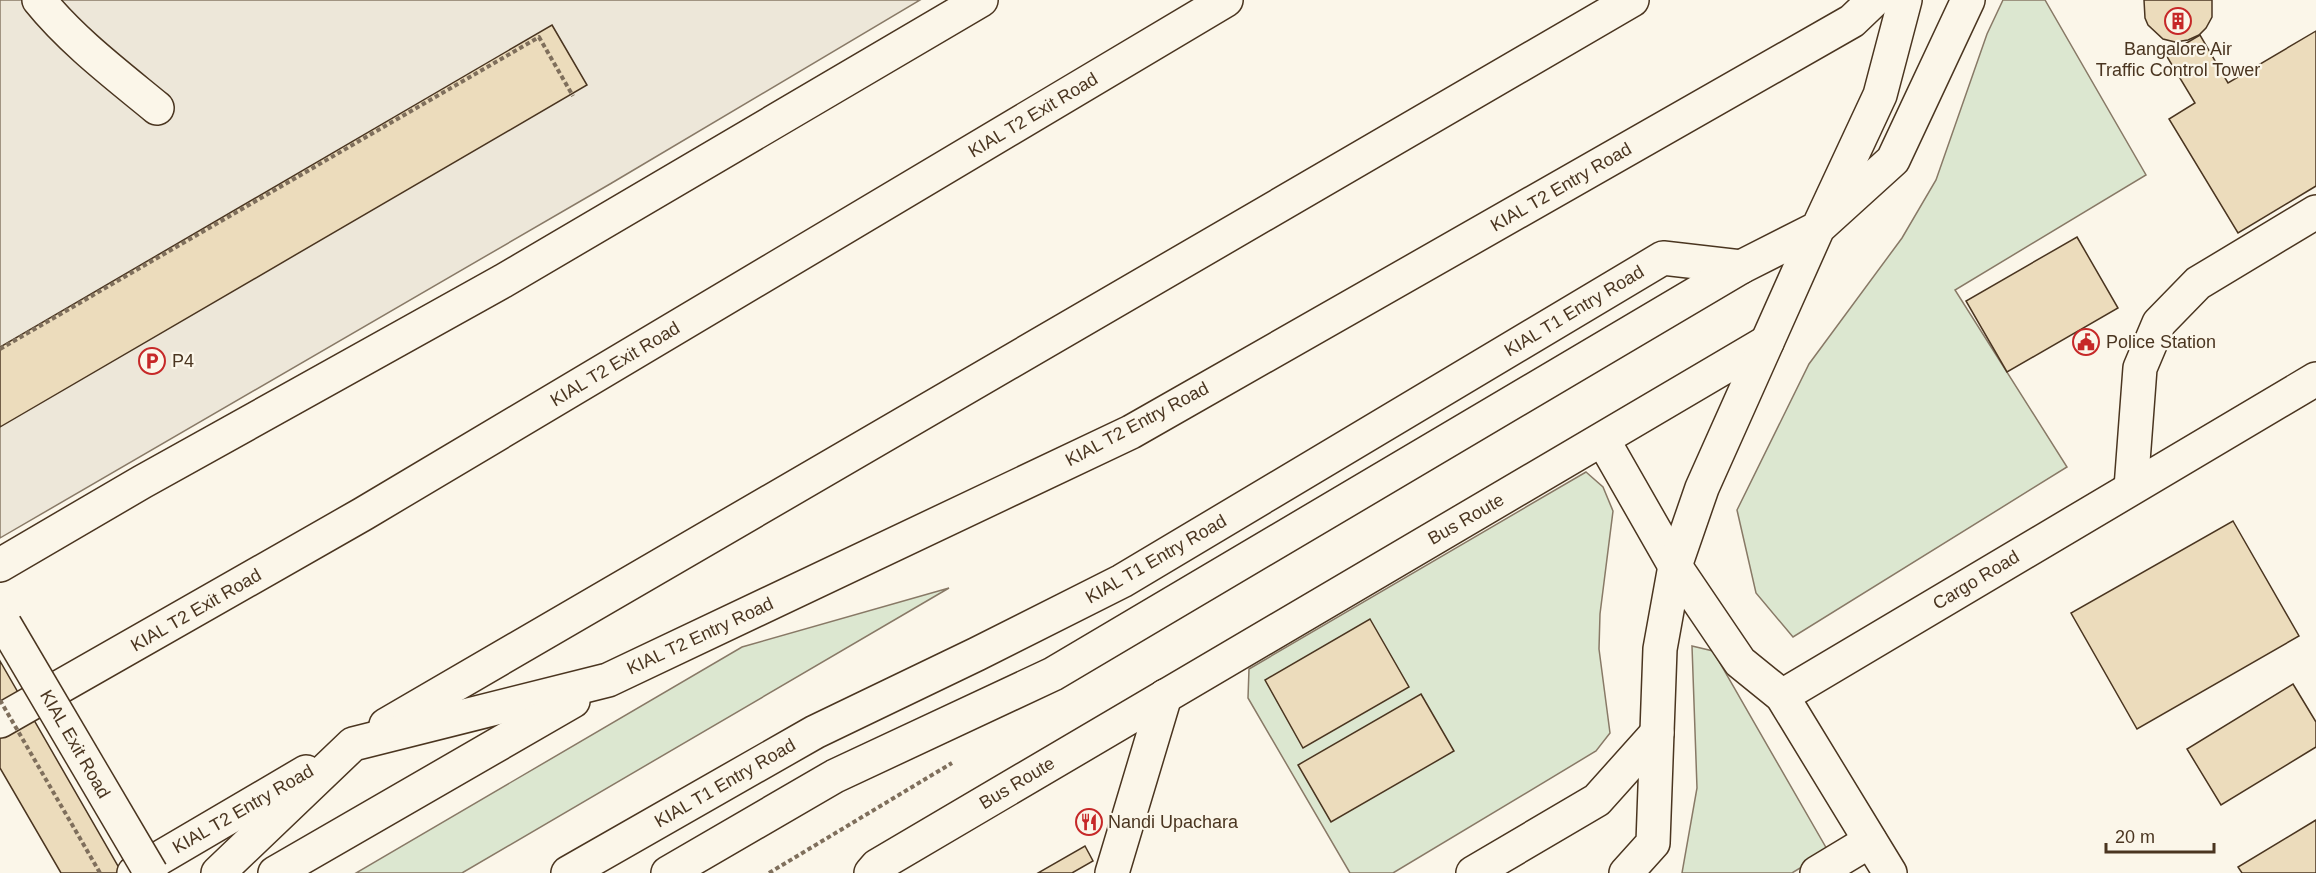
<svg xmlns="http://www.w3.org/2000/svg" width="2316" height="873" font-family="Helvetica,sans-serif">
	<rect width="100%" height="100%" fill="#fbf6e9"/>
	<g fill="#dce7d0" stroke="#887966" stroke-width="1.5">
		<polygon points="2003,0 2045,0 2146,175 1955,290 2067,467 1793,637 1756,593 1737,510 1809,364 1902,238 1936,180 1987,34"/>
		<polygon points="1586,472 1603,487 1613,511 1600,614 1599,649 1610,733 1596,751 1393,873 1350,873 1248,698 1249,669"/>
		<polygon points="949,588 462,873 356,873 742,647"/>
		<polygon points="1692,646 1713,651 1828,851 1792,873 1682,873 1697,788"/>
	</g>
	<polygon fill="#ede7d9" stroke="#887966" stroke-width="1.5" points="0,0 920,0 610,184 0,538"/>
	<g fill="#ecdcbc" stroke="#4a3520" stroke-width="1.5">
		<polygon points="2144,0 2212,0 2212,17 2206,28 2199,35 2188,40 2175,42 2163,39 2148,25 2145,18"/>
		<polygon points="552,25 587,85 0,427 0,347"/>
		<polygon points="2316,31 2316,186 2238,233 2169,119 2195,103 2166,55 2200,35 2228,83"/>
		<polygon points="2077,237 2118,308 2007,372 1966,301"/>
		<polygon points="2233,521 2299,636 2137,729 2071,613"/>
		<polygon points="1370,619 1409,687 1303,748 1265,680"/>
		<polygon points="0,661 122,873 61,873 0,768"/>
		<polygon points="2293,684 2316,722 2316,747 2221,805 2187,749"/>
		<polygon points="1421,694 1454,751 1331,822 1298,765"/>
		<polygon points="2316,820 2316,873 2242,873 2238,867"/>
		<polygon points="1085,846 1093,861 1072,873 1038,873"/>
	</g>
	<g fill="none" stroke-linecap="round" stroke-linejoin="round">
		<defs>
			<g id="minor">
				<path d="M39,0C72,41 117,75 157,108"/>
				<polyline points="1603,440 1675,566 1740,662 1782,696 1890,873"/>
				<polyline points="2131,488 2140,368 2159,323 2198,283 2316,212"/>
				<polyline points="1782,696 2316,379"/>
				<polyline points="871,873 877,866 1767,342"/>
				<polyline points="1112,873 1165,696"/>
				<polyline points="1817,873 1870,841"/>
			</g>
			<g id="major">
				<polyline points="0,565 142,482 503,281 981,0"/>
				<polyline points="0,721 363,514 1226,0"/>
				<polyline points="386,725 1632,0"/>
				<polyline points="134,873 306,772"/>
				<polyline points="218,873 353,744 608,680 1131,432 1852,21 1874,0"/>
				<polyline points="275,873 573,701"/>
				<polyline points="568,873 815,732 977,654 1122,581 1663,258 1741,267"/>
				<polyline points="668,873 835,776 1053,674 1741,267 1818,228 1880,95 1905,0"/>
				<polyline points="1473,873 1597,800 1657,733"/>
				<polyline points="1626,873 1653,843 1660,649 1675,566 1702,488 1818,228 1893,160 1968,0"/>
			</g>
		</defs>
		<use href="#minor" stroke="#4a3520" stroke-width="36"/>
		<use href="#major" stroke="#4a3520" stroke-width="36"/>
		<g stroke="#7f6f5c" stroke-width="4" stroke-dasharray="4.5 3" stroke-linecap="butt">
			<polyline points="0,349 539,37 573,96"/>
			<polyline points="769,873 952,763"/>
		</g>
		<use href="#minor" stroke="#fbf6e9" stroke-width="33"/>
		<use href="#major" stroke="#fbf6e9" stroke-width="33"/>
		<defs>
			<polyline id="major-bridge" points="5,625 151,873"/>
		</defs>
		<use href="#major-bridge" stroke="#4a3520" stroke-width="36" stroke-linecap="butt"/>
		<polyline stroke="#7f6f5c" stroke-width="4" stroke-dasharray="4.5 3" stroke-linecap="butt" points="0,700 100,873"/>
		<use href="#major-bridge" stroke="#fbf6e9" stroke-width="33"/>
	</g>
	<defs>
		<symbol id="building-ring" viewBox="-11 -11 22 22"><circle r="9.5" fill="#fbf6e9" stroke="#c62828" stroke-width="1.5"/><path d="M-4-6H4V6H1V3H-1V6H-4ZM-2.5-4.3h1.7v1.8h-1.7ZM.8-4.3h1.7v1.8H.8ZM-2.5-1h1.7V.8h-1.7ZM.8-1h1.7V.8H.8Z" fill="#c62828"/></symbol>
		<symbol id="civic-ring" viewBox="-11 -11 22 22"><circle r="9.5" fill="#fbf6e9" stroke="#c62828" stroke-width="1.5"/><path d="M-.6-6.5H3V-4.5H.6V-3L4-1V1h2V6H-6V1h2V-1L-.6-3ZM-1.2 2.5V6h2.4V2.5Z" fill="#c62828"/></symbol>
		<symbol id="parking-ring" viewBox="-11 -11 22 22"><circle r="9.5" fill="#fbf6e9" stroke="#c62828" stroke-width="1.5"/><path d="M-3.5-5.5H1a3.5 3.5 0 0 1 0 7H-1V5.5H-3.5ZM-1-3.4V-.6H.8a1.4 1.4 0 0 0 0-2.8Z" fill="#c62828"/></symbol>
		<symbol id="restaurant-ring" viewBox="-11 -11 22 22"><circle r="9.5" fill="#fbf6e9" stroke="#c62828" stroke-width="1.5"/><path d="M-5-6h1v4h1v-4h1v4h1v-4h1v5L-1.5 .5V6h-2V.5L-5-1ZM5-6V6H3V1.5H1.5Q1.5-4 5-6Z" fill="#c62828"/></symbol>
	</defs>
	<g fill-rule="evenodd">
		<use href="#building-ring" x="2163" y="6" width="30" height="30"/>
		<use href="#civic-ring" x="2071" y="327" width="30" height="30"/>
		<use href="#parking-ring" x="137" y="346" width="30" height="30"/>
		<use href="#restaurant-ring" x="1074" y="807" width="30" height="30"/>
	</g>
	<g text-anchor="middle" stroke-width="4.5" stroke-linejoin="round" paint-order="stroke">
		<g font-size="18" fill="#4a3520" stroke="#fbf6e9" text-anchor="start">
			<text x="2178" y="55" text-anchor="middle">Bangalore Air<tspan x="2178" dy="21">Traffic Control Tower</tspan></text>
			<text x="2106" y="348">Police Station</text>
			<text x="172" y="367">P4</text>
			<text x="1108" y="828">Nandi Upachara</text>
		</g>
		<g font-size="18" fill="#4a3520" stroke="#fbf6e9">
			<text transform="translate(1033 115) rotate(-31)" y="6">KIAL T2 Exit Road</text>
			<text transform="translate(1561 187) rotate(-30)" y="6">KIAL T2 Entry Road</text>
			<text transform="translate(1574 311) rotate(-31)" y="6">KIAL T1 Entry Road</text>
			<text transform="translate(615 364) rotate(-31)" y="6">KIAL T2 Exit Road</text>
			<text transform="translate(1137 424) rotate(-28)" y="6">KIAL T2 Entry Road</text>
			<text transform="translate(1466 519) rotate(-30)" y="6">Bus Route</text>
			<text transform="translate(1156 559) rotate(-30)" y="6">KIAL T1 Entry Road</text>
			<text transform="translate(1976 580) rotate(-31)" y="6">Cargo Road</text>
			<text transform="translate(196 610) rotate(-30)" y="6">KIAL T2 Exit Road</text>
			<text transform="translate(700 636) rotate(-25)" y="6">KIAL T2 Entry Road</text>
			<text transform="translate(75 744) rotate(60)" y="6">KIAL Exit Road</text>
			<text transform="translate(725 783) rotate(-30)" y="6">KIAL T1 Entry Road</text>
			<text transform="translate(1017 783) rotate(-31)" y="6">Bus Route</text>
			<text transform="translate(243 809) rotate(-30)" y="6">KIAL T2 Entry Road</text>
		</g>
	</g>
	<path d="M2106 843v9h108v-9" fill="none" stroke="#4a3520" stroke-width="3"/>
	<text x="2115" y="843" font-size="18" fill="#4a3520" stroke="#fbf6e9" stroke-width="4.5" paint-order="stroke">20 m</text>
</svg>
